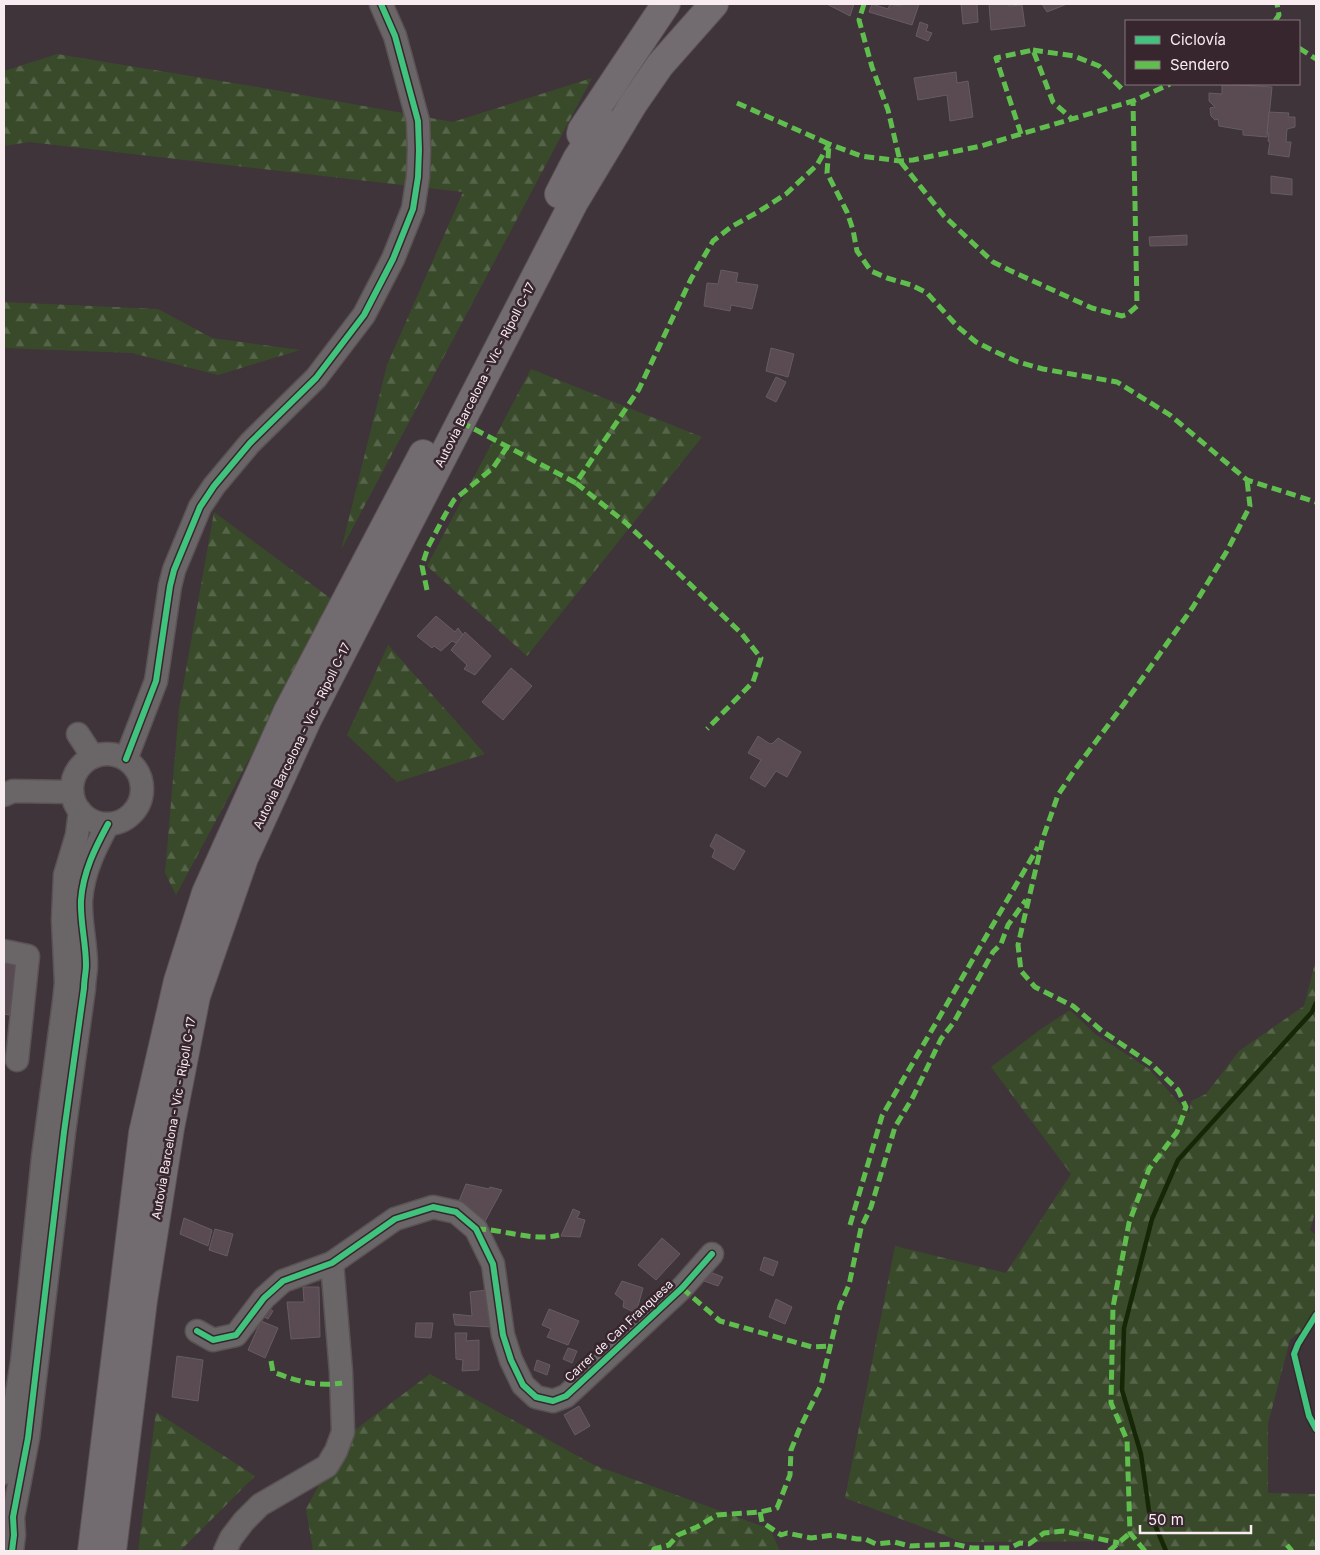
<svg xmlns="http://www.w3.org/2000/svg" width="1320" height="1555" font-family="Inter,sans-serif">
	<defs>
		<pattern id="forest-firs" width="22" height="20" patternUnits="userSpaceOnUse" patternTransform="scale(1.25)"><rect width="22" height="20" fill="#394a2a"/><path d="M5 1l3.5 6h-7zM16 11l3.5 6h-7z" fill="#566449"/></pattern>
	</defs>
	<rect width="100%" height="100%" fill="#3e3439"/>
	<g fill="url(#forest-firs)">
		<polygon points="57,54 258,87 453,122 592,78 341,550 387,365 463,192 29,142 4,146 4,71"/>
		<polygon points="4,302 158,309 212,338 300,350 218,375 132,353 4,348"/>
		<polygon points="531,369 702,437 527,656 427,566"/>
		<polygon points="214,512 334,601 176,895 165,873 179,709"/>
		<polygon points="388,645 485,754 397,782 347,735"/>
		<polygon points="1316,959 1316,1210 1310,1230 1316,1235 1316,1319 1290,1340 1268,1424 1268,1493 1316,1494 1316,1551 1121,1551 1116,1541 962,1542 845,1498 895,1246 1006,1273 1071,1174 991,1067 1041,1029 1070,1010 1095,1034 1149,1069 1189,1114 1191,1101 1206,1094 1239,1051 1304,1006"/>
		<polygon points="430,1374 594,1465 770,1529 780,1551 313,1551 306,1509 344,1438"/>
		<polygon points="156,1412 255,1476 180,1551 138,1551"/>
	</g>
	<g fill="none" stroke-linecap="round" stroke-linejoin="round">
		<polyline stroke="#162707" stroke-width="4.5" points="1166,1551 1149,1511 1141,1454 1122,1390 1124,1328 1152,1219 1178,1160 1312,1012 1316,1003"/>
	</g>
	<g fill="#5a4b53" stroke="#655d61">
		<polygon points="827,4 854,4 850,16"/>
		<polygon points="872,4 888,9 890,4 901,6 902,4 919,4 912,25 869,12"/>
		<polygon points="961,4 977,4 978,22 963,24"/>
		<polygon points="989,4 1008,4 1009,6 1022,5 1025,26 991,30"/>
		<polygon points="1042,4 1067,4 1047,12"/>
		<polygon points="920,22 928,25 926,31 932,33 928,41 916,36"/>
		<polygon points="956,72 957,83 968,81 973,117 950,121 947,95 918,100 914,78"/>
		<polygon points="1222,84 1272,87 1267,137 1243,135 1243,130 1219,126 1218,119 1215,120 1211,116 1210,108 1215,107 1209,101 1209,93 1222,94"/>
		<polygon points="1269,112 1289,113 1288,117 1295,117 1295,127 1287,129 1286,142 1291,142 1289,157 1268,154 1270,142 1268,141 1269,133 1267,133"/>
		<polygon points="1271,176 1292,179 1292,195 1271,193"/>
		<polygon points="1187,235 1187,245 1150,246 1149,237"/>
		<polygon points="721,270 738,273 736,282 758,285 752,309 731,305 730,311 704,306 707,283 718,284"/>
		<polygon points="771,348 794,354 788,377 766,371"/>
		<polygon points="776,377 786,382 776,402 766,397"/>
		<polygon points="436,616 455,632 458,628 463,635 456,643 452,641 441,651 434,646 432,648 417,636"/>
		<polygon points="465,632 491,656 475,675 464,669 467,665 451,650"/>
		<polygon points="511,668 532,686 503,720 482,702"/>
		<polygon points="758,736 770,744 773,743 778,738 801,752 787,777 776,771 765,787 750,778 761,760 748,753"/>
		<polygon points="716,834 745,851 734,870 712,857 715,850 710,846"/>
		<polygon points="4,959 20,962 9,1015 4,1014"/>
		<polygon points="466,1184 489,1189 490,1187 502,1190 484,1223 459,1201"/>
		<polygon points="573,1209 580,1212 577,1218 585,1220 580,1237 561,1236"/>
		<polygon points="184,1218 212,1230 208,1246 180,1234"/>
		<polygon points="215,1229 233,1234 227,1256 209,1250"/>
		<polygon points="662,1238 680,1254 656,1280 638,1265"/>
		<polygon points="764,1257 778,1262 773,1276 760,1270"/>
		<polygon points="707,1271 723,1277 718,1286 701,1280"/>
		<polygon points="622,1281 643,1288 636,1313 623,1307 624,1301 615,1294"/>
		<polygon points="303,1287 319,1287 320,1337 291,1339 287,1302 304,1302"/>
		<polygon points="487,1290 492,1327 455,1325 453,1314 472,1316 470,1292"/>
		<polygon points="776,1299 792,1307 785,1324 769,1317"/>
		<polygon points="265,1306 273,1311 268,1319 261,1315"/>
		<polygon points="549,1309 579,1321 568,1345 547,1337 551,1329 542,1325"/>
		<polygon points="261,1321 278,1328 265,1358 248,1350"/>
		<polygon points="416,1323 433,1323 431,1338 415,1337"/>
		<polygon points="455,1333 467,1333 466,1341 479,1340 479,1370 462,1371 463,1360 456,1359"/>
		<polygon points="568,1348 577,1351 572,1363 563,1359"/>
		<polygon points="177,1356 203,1360 198,1401 172,1397"/>
		<polygon points="537,1360 550,1365 547,1375 534,1370"/>
		<polygon points="579,1406 590,1426 575,1435 564,1415"/>
	</g>
	<g fill="none" stroke-linecap="round" stroke-linejoin="round">
		<defs>
			<g id="minor">
				<polyline points="78,734 93,757"/>
				<circle cx="107" cy="789" r="35"/>
				<polyline points="126,759 156,681 170,586 174,570 200,507 214,486 250,443 316,378 364,315 393,259 413,209 418,177 419,150 418,121 395,36 381,4"/>
				<polyline points="4,795 13,791 72,792"/>
				<polyline points="4,951 28,956 17,1060"/>
				<polyline points="197,1331 213,1340 236,1335 264,1298 283,1281 332,1263 395,1219 433,1207 456,1212 476,1229 493,1264 503,1335 511,1360 523,1385 536,1397 553,1401 566,1396 578,1385 682,1288 712,1254"/>
				<polyline points="4,1473 22,1362 43,1157 64,1002 66,983 63,920 65,875 77,835 80,811"/>
				<path d="M12,1551L14,1535L13,1517L28,1438L64,1132L84,988C84,980 86,972 86,965C86,943 80,922 81,900C83,872 95,848 108,824"/>
				<polyline points="225,1551 231,1538 244,1521 260,1505 327,1466 336,1451 343,1432 341,1372 332,1263"/>
			</g>
			<g id="highway">
				<polyline points="581,134 582,130 666,4"/>
				<polyline points="559,194 577,159 602,121"/>
				<polyline points="92,1551 143,1133 178,981 206,893 288,711 423,454"/>
				<polyline points="112,1551 143,1300 170,1128 196,996 244,858 307,720 574,202 633,104 660,65 714,4"/>
			</g>
		</defs>
		<use href="#minor" stroke="#5b5256" stroke-width="25"/>
		<use href="#highway" stroke="#5b5256" stroke-width="30"/>
		<use href="#minor" stroke="#6a6668" stroke-width="22"/>
		<use href="#highway" stroke="#726b6f" stroke-width="28"/>
		<g stroke="#5fbe4e" stroke-width="5" stroke-dasharray="10 5" stroke-linecap="butt">
			<polyline points="864,4 859,20 872,67 888,110 900,161 944,216 993,262 1009,270 1092,308 1122,316 1128,314 1137,306 1133,101"/>
			<polyline points="1275,21 1279,15 1277,4"/>
			<polyline points="1299,48 1316,59"/>
			<polyline points="1033,50 1074,56 1099,66 1123,90"/>
			<polyline points="737,103 829,144 827,173 847,212 853,230 857,251 871,271 887,278 911,285 927,293 958,327 976,342 996,352 1018,362 1043,369 1117,382 1170,415 1247,480 1316,502"/>
			<polyline points="1021,134 996,58 1033,50 1053,102 1072,119"/>
			<polyline points="461,422 576,483 639,389 691,279 713,241 731,227 758,212 786,194 817,165 829,144 861,156 900,161 913,160 981,146 1021,134 1133,101 1170,84"/>
			<polyline points="576,483 626,523 741,633 761,658 753,682 707,729"/>
			<polyline points="427,590 422,566 428,547 445,515 454,500 493,468 507,447"/>
			<polyline points="850,1225 882,1116 1038,847"/>
			<path d="M476,1229C503,1229 533,1242 559,1235"/>
			<polyline points="682,1288 720,1321 812,1347 830,1346"/>
			<path d="M271,1361L273,1372C297,1381 315,1387 342,1383"/>
			<polyline points="760,1512 762,1522 781,1535 787,1533 811,1538 834,1535 857,1539 865,1539 876,1544 894,1542 910,1546 954,1544 972,1548 1010,1548 1020,1543 1029,1544 1044,1533 1063,1531 1119,1543"/>
			<polyline points="1287,1545 1292,1551"/>
			<polyline points="653,1551 654,1549 669,1545 678,1535 697,1527 717,1515 760,1512 777,1508 790,1475 791,1450 799,1430 821,1385 840,1306 849,1285 861,1228 871,1207 895,1127 913,1097 941,1039 954,1022 993,952 1001,944 1008,925 1026,900"/>
			<polyline points="1109,1551 1130,1533"/>
			<polyline points="1145,1551 1130,1533 1127,1440 1111,1403 1113,1307 1129,1223 1149,1169 1177,1132 1186,1107 1178,1090 1151,1064 1102,1031 1073,1006 1035,987 1021,971 1018,945 1043,838 1058,795 1074,771 1124,704 1193,607 1227,551 1250,506 1247,480"/>
		</g>
		<defs>
			<g id="cycleway">
				<polyline points="126,759 156,681 170,586 174,570 200,507 214,486 250,443 316,378 364,315 393,259 413,209 418,177 419,150 418,121 395,36 381,4"/>
				<polyline points="1316,1315 1298,1344 1294,1354 1309,1416 1316,1429"/>
				<polyline points="197,1331 213,1340 236,1335 264,1298 283,1281 332,1263 395,1219 433,1207 456,1212 476,1229 493,1264 503,1335 511,1360 523,1385 536,1397 553,1401 566,1396 578,1385 682,1288 712,1254"/>
				<path d="M12,1551L14,1535L13,1517L28,1438L64,1132L84,988C84,980 86,972 86,965C86,943 80,922 81,900C83,872 95,848 108,824"/>
			</g>
		</defs>
		<use href="#cycleway" stroke="#38262f" stroke-width="9"/>
		<use href="#cycleway" stroke="#40c37c" stroke-width="6"/>
	</g>
	<g text-anchor="middle" stroke-width="5" stroke-linejoin="round" paint-order="stroke">
		<g font-size="12" fill="#f8ecf1" stroke="#38262f">
			<text transform="translate(485 375) rotate(-63)" y="4">Autovia Barcelona - Vic - Ripoll C-17</text>
			<text transform="translate(302 736) rotate(-64)" y="4">Autovia Barcelona - Vic - Ripoll C-17</text>
			<text transform="translate(174 1118) rotate(-80)" y="4">Autovia Barcelona - Vic - Ripoll C-17</text>
			<text transform="translate(619 1331) rotate(-43)" y="4">Carrer de Can Franquesa</text>
		</g>
	</g>
	<rect width="1320" height="1555" fill="none" stroke="#f8ecf1" stroke-width="10"/>
	<rect x="1125" y="20" width="175" height="65" fill="#38262f" stroke="#85757d"/>
	<rect x="1135" y="36" width="25" height="8" fill="#40c37c" stroke="#85757d"/>
	<text x="1170" y="45" font-size="15" fill="#f8ecf1">Ciclovía</text>
	<rect x="1135" y="61" width="25" height="8" fill="#5fbe4e" stroke="#85757d"/>
	<text x="1170" y="70" font-size="15" fill="#f8ecf1">Sendero</text>
	<path d="M1140 1525v8h111v-8" fill="none" stroke="#f8ecf1" stroke-width="2.5"/>
	<text x="1148" y="1525" font-size="15" fill="#f8ecf1" stroke="#38262f" stroke-width="4" paint-order="stroke">50 m</text>
</svg>
